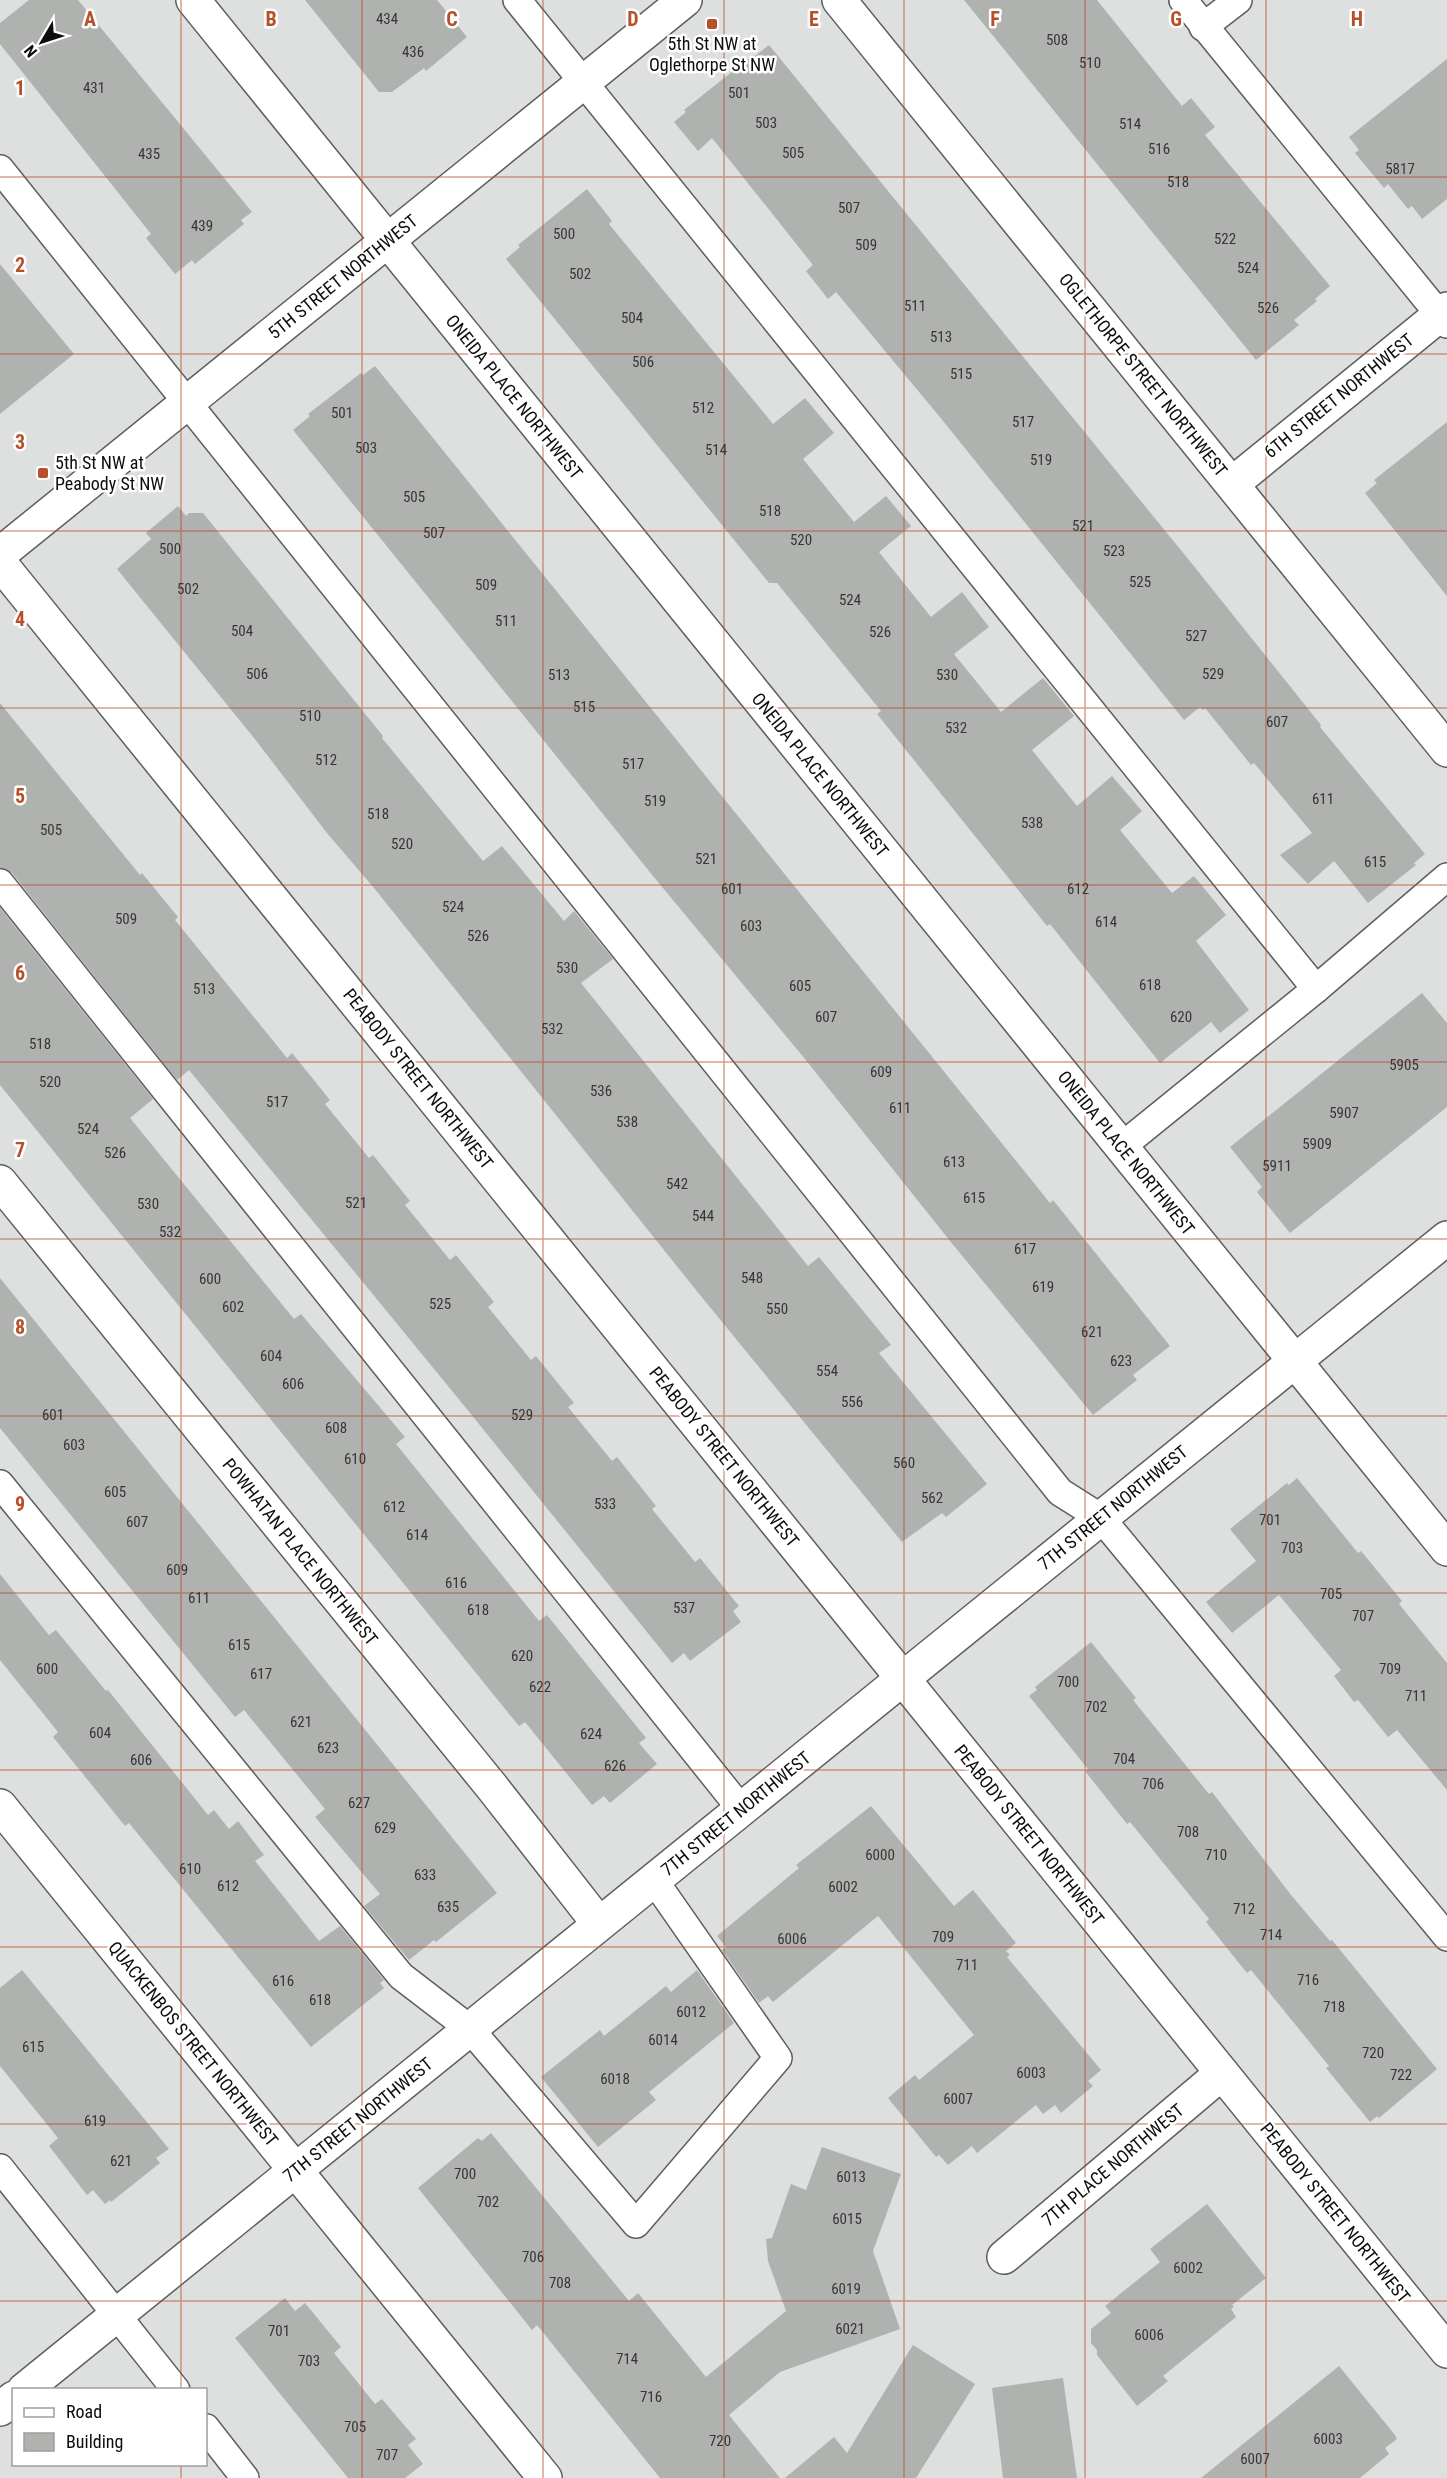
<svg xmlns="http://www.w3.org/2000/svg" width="1447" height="2478" font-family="'Roboto Condensed',sans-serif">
	<rect width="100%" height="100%" fill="#dde0de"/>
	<g fill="#b0b2af">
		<polygon points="29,0 78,0 252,212 241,220 244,224 195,264 192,260 175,274 146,238 151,234 0,44 0,23"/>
		<polygon points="305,0 437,0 467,37 426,71 424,68 392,92 379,92"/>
		<polygon points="964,0 1097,0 1182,106 1191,98 1215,127 1205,135 1330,286 1315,299 1317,301 1294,320 1299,325 1256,360"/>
		<polygon points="769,45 1193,565 1321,725 1320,727 1425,854 1414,863 1416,865 1368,903 1334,861 1308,884 1280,855 1312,833 1254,763 1251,765 1205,708 1203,710 1200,707 1184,720 939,416 836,292 828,299 806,271 813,265 712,138 698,151 674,122 686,112 684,110 753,55 755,56"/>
		<polygon points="1447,59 1447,199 1422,219 1412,206 1408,209 1388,184 1384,188 1355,153 1359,150 1349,137"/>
		<polygon points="587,189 612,221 609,224 773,424 805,398 834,433 803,459 854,522 886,496 911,526 879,552 931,617 962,592 989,627 954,654 1001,712 1043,678 1074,716 1032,750 1077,806 1112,776 1142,811 1120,830 1172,893 1194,876 1226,915 1196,941 1249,1010 1220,1033 1211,1022 1160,1063 1050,924 1047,926 877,714 881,711 777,583 769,583 506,259 520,247 518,245"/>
		<polygon points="0,264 74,354 0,414"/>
		<polygon points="375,366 1050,1203 1053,1200 1170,1346 1133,1375 1137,1380 1093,1415 950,1241 805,1059 653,876 293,430 310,416 308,414 361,373 363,375"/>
		<polygon points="1447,422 1447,596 1365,493 1377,483 1374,480"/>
		<polygon points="178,506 186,516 189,513 203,513 383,736 382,738 483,861 502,846 564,921 574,911 613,959 581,983 808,1266 819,1257 891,1345 879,1353 987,1484 946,1517 942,1513 902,1542 700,1295 374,888 327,833 254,738 117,569 151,539 146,533"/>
		<polygon points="0,703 140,875 142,873 178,917 175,920 287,1058 292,1053 330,1100 325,1104 369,1158 373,1155 410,1201 405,1205 450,1260 456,1255 494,1302 488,1307 531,1360 536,1356 574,1403 568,1407 612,1461 617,1457 656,1506 652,1509 695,1562 700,1558 739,1606 733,1611 741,1622 690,1661 684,1653 672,1663 466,1408 189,1070 177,1080 12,873 0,868"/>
		<polygon points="0,908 153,1099 130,1118 152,1145 294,1319 301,1314 405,1437 396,1444 539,1621 547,1615 646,1738 639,1743 657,1764 610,1803 604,1796 592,1805 525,1722 519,1726 0,1085"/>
		<polygon points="1422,993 1447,1023 1447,1107 1290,1233 1257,1192 1262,1187 1230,1147"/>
		<polygon points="0,1278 497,1893 436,1942 434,1940 409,1960 364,1906 380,1894 315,1817 325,1809 244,1710 235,1717 0,1428"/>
		<polygon points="1297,1478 1358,1553 1361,1551 1375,1568 1402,1601 1399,1604 1447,1663 1447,1790 1397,1730 1388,1737 1358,1700 1354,1702 1334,1676 1341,1670 1279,1595 1232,1633 1206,1602 1256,1561 1230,1529 1287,1483 1289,1485"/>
		<polygon points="0,1574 49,1635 56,1630 106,1691 108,1690 208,1815 214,1810 229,1829 238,1821 264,1855 255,1861 319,1941 340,1926 384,1980 380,1983 384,1988 311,2047 129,1823 125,1826 53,1737 58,1732 0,1660"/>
		<polygon points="1091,1642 1136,1698 1133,1700 1209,1794 1212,1792 1291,1895 1330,1941 1332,1940 1437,2069 1379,2118 1377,2116 1370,2122 1326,2068 1329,2066 1251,1970 1247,1973 1206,1922 1209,1919 1130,1822 1127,1824 1085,1771 1088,1769 1029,1696 1037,1690 1035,1687"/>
		<polygon points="871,1806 954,1906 973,1890 1016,1943 1006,1951 1010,1955 1007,1957 1101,2070 1088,2081 1093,2086 1061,2113 1055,2105 1043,2114 1036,2105 977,2153 972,2146 948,2165 939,2155 936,2157 888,2098 915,2075 919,2080 974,2035 878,1916 773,2002 768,1996 759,2003 722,1950 726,1947 717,1936 799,1868 796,1865"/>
		<polygon points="22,1970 169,2149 156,2158 160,2163 111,2202 110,2200 105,2204 93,2190 87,2195 49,2146 58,2138 0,2066 0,1988"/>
		<polygon points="697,1970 734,2023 649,2092 656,2100 598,2147 541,2077 600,2030 604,2036 666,1986 671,1992"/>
		<polygon points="491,2133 629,2301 638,2293 706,2377 786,2311 768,2261 766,2239 772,2238 791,2184 806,2190 822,2147 901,2174 873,2251 900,2329 780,2372 729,2415 780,2478 660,2478 537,2325 532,2330 418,2188 478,2138 482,2141"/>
		<polygon points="1207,2204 1266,2278 1232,2305 1234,2307 1231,2309 1236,2317 1163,2376 1168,2381 1137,2406 1097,2355 1097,2350 1091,2343 1091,2329 1111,2313 1105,2306 1160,2262 1150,2249"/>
		<polygon points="285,2298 295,2311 305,2303 341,2347 334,2353 375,2404 382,2399 416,2439 408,2445 423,2464 405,2478 348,2478 235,2338"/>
		<polygon points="913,2345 975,2384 916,2478 785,2478 834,2437 847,2453"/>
		<polygon points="1339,2366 1395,2435 1397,2439 1385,2448 1389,2454 1360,2478 1201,2478"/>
		<polygon points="1063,2378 1077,2478 1003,2478 992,2388"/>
	</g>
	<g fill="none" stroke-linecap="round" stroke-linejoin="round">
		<defs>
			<g id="service">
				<polyline points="517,0 1316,989"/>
				<polyline points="1183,0 1447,324"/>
				<polyline points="1203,27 1238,0"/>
				<polyline points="0,169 1060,1492 1101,1518 1447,1937"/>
				<polyline points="0,883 741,1809"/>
				<polyline points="1121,1147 1316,989 1447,877"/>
				<polyline points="0,1484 401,1976 470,2029 636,2224 778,2058 654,1880"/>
				<polyline points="0,2168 176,2390"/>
				<polyline points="206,2428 245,2478"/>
			</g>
			<g id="minor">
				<polyline points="193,0 1447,1549"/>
				<polyline points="839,0 1447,750"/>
				<polyline points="1232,484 1447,309"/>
				<polyline points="0,563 1447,2351"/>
				<polyline points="0,1182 492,1787 599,1924"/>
				<polyline points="0,1806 545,2478"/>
				<polyline points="1004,2257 1222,2073"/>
				<polyline points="24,2390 1447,1238"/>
				<polyline points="0,2409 14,2398"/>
			</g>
			<polyline id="tertiary" points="0,554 685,0"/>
		</defs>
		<use href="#service" stroke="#5c5f5d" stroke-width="30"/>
		<use href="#minor" stroke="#5c5f5d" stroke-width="36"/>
		<use href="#tertiary" stroke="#5c5f5d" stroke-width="36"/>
		<use href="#service" stroke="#fff" stroke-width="27"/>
		<use href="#minor" stroke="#fff" stroke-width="33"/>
		<use href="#tertiary" stroke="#fff" stroke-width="33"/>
	</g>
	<path fill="none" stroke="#b75029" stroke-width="1.5" stroke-opacity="0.55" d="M181,0V2390M362,0V2478M543,0V2478M724,0V2478M904,0V2478M1085,0V2478M1266,0V2478M0,177H1447M0,354H1447M0,531H1447M0,708H1447M0,885H1447M0,1062H1447M0,1239H1447M0,1416H1447M0,1593H1447M0,1770H1447M0,1947H1447M0,2124H1447M0,2301H1447M181,2464V2478"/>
	<g fill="#b75029" stroke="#fff" stroke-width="2">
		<rect x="706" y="18" width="12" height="12" rx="3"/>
		<rect x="37" y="467" width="12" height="12" rx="3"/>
	</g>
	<g text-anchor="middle" stroke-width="5" stroke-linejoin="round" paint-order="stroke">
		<g font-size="15" fill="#363636">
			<text x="387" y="24">434</text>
			<text x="1057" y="45">508</text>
			<text x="413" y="57">436</text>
			<text x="1090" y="68">510</text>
			<text x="94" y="93">431</text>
			<text x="739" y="98">501</text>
			<text x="766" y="128">503</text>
			<text x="1130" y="129">514</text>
			<text x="1159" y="154">516</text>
			<text x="793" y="158">505</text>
			<text x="149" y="159">435</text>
			<text x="1400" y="174">5817</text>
			<text x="1178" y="187">518</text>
			<text x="849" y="213">507</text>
			<text x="202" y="231">439</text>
			<text x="564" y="239">500</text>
			<text x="1225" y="244">522</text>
			<text x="866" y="250">509</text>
			<text x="1248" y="273">524</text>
			<text x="580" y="279">502</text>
			<text x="915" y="311">511</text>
			<text x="1268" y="313">526</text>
			<text x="632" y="323">504</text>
			<text x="941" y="342">513</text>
			<text x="643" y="367">506</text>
			<text x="961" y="379">515</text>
			<text x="703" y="413">512</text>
			<text x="342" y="418">501</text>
			<text x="1023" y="427">517</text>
			<text x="366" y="453">503</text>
			<text x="716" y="455">514</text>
			<text x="1041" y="465">519</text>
			<text x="414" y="502">505</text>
			<text x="770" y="516">518</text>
			<text x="1083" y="531">521</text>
			<text x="434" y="538">507</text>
			<text x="801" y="545">520</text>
			<text x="170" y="554">500</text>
			<text x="1114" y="556">523</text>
			<text x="1140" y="587">525</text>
			<text x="486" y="590">509</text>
			<text x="188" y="594">502</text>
			<text x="850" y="605">524</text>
			<text x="506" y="626">511</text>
			<text x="242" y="636">504</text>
			<text x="880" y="637">526</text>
			<text x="1196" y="641">527</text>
			<text x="257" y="679">506</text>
			<text x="1213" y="679">529</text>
			<text x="559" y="680">513</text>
			<text x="947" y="680">530</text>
			<text x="584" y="712">515</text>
			<text x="310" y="721">510</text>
			<text x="1277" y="727">607</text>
			<text x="956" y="733">532</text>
			<text x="326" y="765">512</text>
			<text x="633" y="769">517</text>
			<text x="1323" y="804">611</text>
			<text x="655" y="806">519</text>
			<text x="378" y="819">518</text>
			<text x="1032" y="828">538</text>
			<text x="51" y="835">505</text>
			<text x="402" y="849">520</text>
			<text x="706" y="864">521</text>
			<text x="1375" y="867">615</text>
			<text x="732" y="894">601</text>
			<text x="1078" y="894">612</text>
			<text x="453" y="912">524</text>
			<text x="126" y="924">509</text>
			<text x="1106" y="927">614</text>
			<text x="751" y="931">603</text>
			<text x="478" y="941">526</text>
			<text x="567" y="973">530</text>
			<text x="1150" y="990">618</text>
			<text x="800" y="991">605</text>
			<text x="204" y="994">513</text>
			<text x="826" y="1022">607</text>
			<text x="1181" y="1022">620</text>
			<text x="552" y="1034">532</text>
			<text x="40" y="1049">518</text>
			<text x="1404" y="1070">5905</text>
			<text x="881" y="1077">609</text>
			<text x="50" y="1087">520</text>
			<text x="601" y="1096">536</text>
			<text x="277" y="1107">517</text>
			<text x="900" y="1113">611</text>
			<text x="1344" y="1118">5907</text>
			<text x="627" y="1127">538</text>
			<text x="88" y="1134">524</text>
			<text x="1317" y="1149">5909</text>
			<text x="115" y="1158">526</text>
			<text x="954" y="1167">613</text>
			<text x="1277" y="1171">5911</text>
			<text x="677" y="1189">542</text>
			<text x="974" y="1203">615</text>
			<text x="356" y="1208">521</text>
			<text x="148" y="1209">530</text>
			<text x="703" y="1221">544</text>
			<text x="170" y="1237">532</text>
			<text x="1025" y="1254">617</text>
			<text x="752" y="1283">548</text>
			<text x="210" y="1284">600</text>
			<text x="1043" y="1292">619</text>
			<text x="440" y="1309">525</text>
			<text x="233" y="1312">602</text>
			<text x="777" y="1314">550</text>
			<text x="1092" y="1337">621</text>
			<text x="271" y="1361">604</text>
			<text x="1121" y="1366">623</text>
			<text x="827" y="1376">554</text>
			<text x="293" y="1389">606</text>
			<text x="852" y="1407">556</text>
			<text x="53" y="1420">601</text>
			<text x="522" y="1420">529</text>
			<text x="336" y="1433">608</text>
			<text x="74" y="1450">603</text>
			<text x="355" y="1464">610</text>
			<text x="904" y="1468">560</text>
			<text x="115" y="1497">605</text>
			<text x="932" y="1503">562</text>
			<text x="605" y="1509">533</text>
			<text x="394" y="1512">612</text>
			<text x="1270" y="1525">701</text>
			<text x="137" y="1527">607</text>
			<text x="417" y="1540">614</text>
			<text x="1292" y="1553">703</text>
			<text x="177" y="1575">609</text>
			<text x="456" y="1588">616</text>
			<text x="1331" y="1599">705</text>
			<text x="199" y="1603">611</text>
			<text x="684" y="1613">537</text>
			<text x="478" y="1615">618</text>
			<text x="1363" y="1621">707</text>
			<text x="239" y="1650">615</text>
			<text x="522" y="1661">620</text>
			<text x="47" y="1674">600</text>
			<text x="1390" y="1674">709</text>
			<text x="261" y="1679">617</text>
			<text x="1068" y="1687">700</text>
			<text x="540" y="1692">622</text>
			<text x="1416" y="1701">711</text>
			<text x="1096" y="1712">702</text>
			<text x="301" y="1727">621</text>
			<text x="100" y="1738">604</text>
			<text x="591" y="1739">624</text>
			<text x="328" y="1753">623</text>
			<text x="1124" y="1764">704</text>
			<text x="141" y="1765">606</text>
			<text x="615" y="1771">626</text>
			<text x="1153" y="1789">706</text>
			<text x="359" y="1808">627</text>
			<text x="385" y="1833">629</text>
			<text x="1188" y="1837">708</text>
			<text x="880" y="1860">6000</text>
			<text x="1216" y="1860">710</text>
			<text x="190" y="1874">610</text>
			<text x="425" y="1880">633</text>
			<text x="228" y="1891">612</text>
			<text x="843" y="1892">6002</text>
			<text x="448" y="1912">635</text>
			<text x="1244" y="1914">712</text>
			<text x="1271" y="1940">714</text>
			<text x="943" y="1942">709</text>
			<text x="792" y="1944">6006</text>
			<text x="967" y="1970">711</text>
			<text x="1308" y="1985">716</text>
			<text x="283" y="1986">616</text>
			<text x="320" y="2005">618</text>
			<text x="1334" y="2012">718</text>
			<text x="691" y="2017">6012</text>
			<text x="663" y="2045">6014</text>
			<text x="33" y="2052">615</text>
			<text x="1373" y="2058">720</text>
			<text x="1031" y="2078">6003</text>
			<text x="1401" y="2080">722</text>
			<text x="615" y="2084">6018</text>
			<text x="958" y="2104">6007</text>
			<text x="95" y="2126">619</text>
			<text x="121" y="2166">621</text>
			<text x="465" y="2179">700</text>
			<text x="851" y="2182">6013</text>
			<text x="488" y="2207">702</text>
			<text x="847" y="2224">6015</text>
			<text x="533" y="2262">706</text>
			<text x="1188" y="2273">6002</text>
			<text x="560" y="2288">708</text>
			<text x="846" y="2294">6019</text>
			<text x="850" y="2334">6021</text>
			<text x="279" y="2336">701</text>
			<text x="1149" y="2340">6006</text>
			<text x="627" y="2364">714</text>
			<text x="309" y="2366">703</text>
			<text x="651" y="2402">716</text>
			<text x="355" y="2432">705</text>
			<text x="1328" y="2444">6003</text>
			<text x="720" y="2446">720</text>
			<text x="387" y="2460">707</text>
			<text x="1255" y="2464">6007</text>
		</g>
		<g font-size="18" fill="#0d0d0d" stroke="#fff">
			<text x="712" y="50">5th St NW at<tspan x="712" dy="21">Oglethorpe St NW</tspan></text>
			<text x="55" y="469" text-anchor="start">5th St NW at<tspan x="55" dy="21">Peabody St NW</tspan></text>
		</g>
		<g font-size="18" fill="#0d0d0d" stroke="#fff">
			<text transform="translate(343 277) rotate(-39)" y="6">5TH STREET NORTHWEST</text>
			<text transform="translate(1143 375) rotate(51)" y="6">OGLETHORPE STREET NORTHWEST</text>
			<text transform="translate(1339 396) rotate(-39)" y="6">6TH STREET NORTHWEST</text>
			<text transform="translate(514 397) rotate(51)" y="6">ONEIDA PLACE NORTHWEST</text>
			<text transform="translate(820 775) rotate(51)" y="6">ONEIDA PLACE NORTHWEST</text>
			<text transform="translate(418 1079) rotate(51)" y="6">PEABODY STREET NORTHWEST</text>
			<text transform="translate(1126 1153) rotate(51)" y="6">ONEIDA PLACE NORTHWEST</text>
			<text transform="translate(724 1457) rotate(51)" y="6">PEABODY STREET NORTHWEST</text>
			<text transform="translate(1113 1508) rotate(-39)" y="6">7TH STREET NORTHWEST</text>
			<text transform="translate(300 1552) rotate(51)" y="6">POWHATAN PLACE NORTHWEST</text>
			<text transform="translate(736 1814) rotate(-39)" y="6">7TH STREET NORTHWEST</text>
			<text transform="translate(1029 1835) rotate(51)" y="6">PEABODY STREET NORTHWEST</text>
			<text transform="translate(193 2044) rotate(51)" y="6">QUACKENBOS STREET NORTHWEST</text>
			<text transform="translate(358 2120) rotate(-39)" y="6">7TH STREET NORTHWEST</text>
			<text transform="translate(1113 2165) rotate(-40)" y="6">7TH PLACE NORTHWEST</text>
			<text transform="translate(1335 2213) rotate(51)" y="6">PEABODY STREET NORTHWEST</text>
		</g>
	</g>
	<g font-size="20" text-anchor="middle" font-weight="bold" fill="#b75029" stroke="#fff" stroke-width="5" stroke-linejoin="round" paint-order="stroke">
		<text x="90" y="26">A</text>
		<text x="271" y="26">B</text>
		<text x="452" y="26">C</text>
		<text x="633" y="26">D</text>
		<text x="814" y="26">E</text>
		<text x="995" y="26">F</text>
		<text x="1176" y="26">G</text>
		<text x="1357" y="26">H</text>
		<text x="20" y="95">1</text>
		<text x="20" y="272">2</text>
		<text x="20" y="449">3</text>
		<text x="20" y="626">4</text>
		<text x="20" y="803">5</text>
		<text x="20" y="980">6</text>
		<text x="20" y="1157">7</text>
		<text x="20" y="1334">8</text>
		<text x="20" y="1511">9</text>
	</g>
	<rect x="12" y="2388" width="195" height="78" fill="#ffffff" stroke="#9e9e9e" stroke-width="1.5"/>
	<rect x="24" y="2408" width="30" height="9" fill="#ffffff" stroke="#9e9e9e" stroke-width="1.5"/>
	<text x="66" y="2418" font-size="18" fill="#0d0d0d">Road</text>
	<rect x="24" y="2433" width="30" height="18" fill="#b0b2af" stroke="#9e9e9e" stroke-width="1.5"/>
	<text x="66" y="2448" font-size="18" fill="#0d0d0d">Building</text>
	<g transform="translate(42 42) rotate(231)" stroke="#ffffff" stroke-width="4.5" paint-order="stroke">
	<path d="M0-4.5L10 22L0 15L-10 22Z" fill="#0d0d0d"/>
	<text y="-9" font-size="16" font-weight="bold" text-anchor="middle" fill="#0d0d0d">N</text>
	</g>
</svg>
